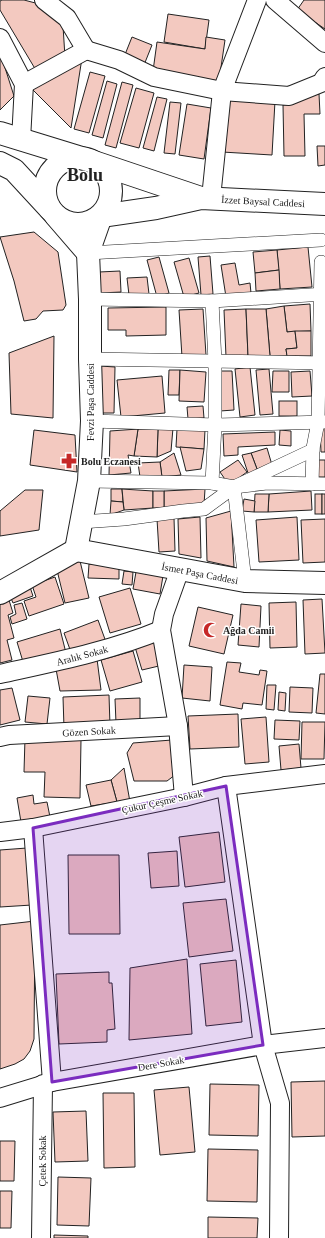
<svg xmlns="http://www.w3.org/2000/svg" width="325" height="1238" font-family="'Times New Roman',serif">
	<rect width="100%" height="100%" fill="#fff"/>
	<g fill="#f3c9c0" stroke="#222">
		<polygon points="2,0 24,0 43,5 63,26 65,57 37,72 0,10 0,1"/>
		<polygon points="304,0 325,0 325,29 297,10"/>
		<polygon points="168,14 209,20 205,49 164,42"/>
		<polygon points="132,37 152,45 144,65 124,57"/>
		<polygon points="206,37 225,40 219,81 153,71 157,42 205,49"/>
		<polygon points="0,52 14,96 0,110"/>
		<polygon points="82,58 71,128 29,86"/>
		<polygon points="90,72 105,76 89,133 74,129"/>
		<polygon points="107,81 117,84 103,138 92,135"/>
		<polygon points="122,82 133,85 116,148 105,145"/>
		<polygon points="136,88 154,93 139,148 120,143"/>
		<polygon points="319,94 320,114 304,114 305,156 284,156 283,105 294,104 294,95"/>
		<polygon points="157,97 167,99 154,151 143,148"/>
		<polygon points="226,97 275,101 272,155 222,152"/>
		<polygon points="170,102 181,103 175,154 164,153"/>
		<polygon points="187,104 211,108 204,159 179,155"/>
		<polygon points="317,146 325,146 325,165 318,166"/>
		<polygon points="34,232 58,252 66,305 63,310 43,311 36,319 24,321 14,281 0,237"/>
		<polygon points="308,247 312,287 280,289 277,250"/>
		<polygon points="277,250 279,270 255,273 253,252"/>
		<polygon points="210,256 213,294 201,295 198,257"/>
		<polygon points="159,257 169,293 157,297 147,260"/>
		<polygon points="189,258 199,293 184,297 174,262"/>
		<polygon points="235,263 239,285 250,283 251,293 226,297 221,265"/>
		<polygon points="279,270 280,289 256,291 255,273"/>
		<polygon points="120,271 121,292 100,293 99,272"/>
		<polygon points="147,277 149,294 129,295 127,278"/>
		<polygon points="310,304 311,331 287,332 284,306"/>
		<polygon points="284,306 287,332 295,331 297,348 286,349 287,356 270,356 266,309"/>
		<polygon points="166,307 166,335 126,336 126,330 108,330 108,308"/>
		<polygon points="203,309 206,355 182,357 179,310"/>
		<polygon points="246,309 248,356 226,357 224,310"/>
		<polygon points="246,309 266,309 270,356 248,356"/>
		<polygon points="295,331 311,331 311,356 287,356 286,349 297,348"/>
		<polygon points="54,336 53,418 11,414 9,353"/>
		<polygon points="100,366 115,367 114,413 99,413"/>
		<polygon points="250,367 255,415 240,417 235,369"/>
		<polygon points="269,369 273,414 260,415 256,370"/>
		<polygon points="169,370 180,370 179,395 168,395"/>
		<polygon points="180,370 206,372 204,402 179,401"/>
		<polygon points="218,371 232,371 234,410 220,411"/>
		<polygon points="273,371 289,371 289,392 272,392"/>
		<polygon points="310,371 312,396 292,397 291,372"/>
		<polygon points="162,376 165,413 121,417 117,380"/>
		<rect x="279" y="401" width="18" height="15"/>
		<polygon points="203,406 204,418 188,419 187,407"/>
		<polygon points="173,428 171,451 157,457 158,429"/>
		<polygon points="320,428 325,428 325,452 321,452"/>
		<polygon points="138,429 158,429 157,457 134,456"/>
		<polygon points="138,429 134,456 128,455 131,473 109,475 110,431"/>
		<polygon points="177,429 205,430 204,449 176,447"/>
		<polygon points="34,430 75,435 77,472 30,465"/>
		<polygon points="280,430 291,431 291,446 279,445"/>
		<polygon points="275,432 275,445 238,447 238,455 224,456 223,434"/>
		<polygon points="180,447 204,449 201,469 186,471"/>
		<polygon points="267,448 272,465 257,469 251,453"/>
		<polygon points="174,453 181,475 162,477 160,462"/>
		<polygon points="251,453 257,469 249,476 242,455"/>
		<polygon points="238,460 247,472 229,485 220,472"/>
		<polygon points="318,460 325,460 325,477 317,477"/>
		<polygon points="160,462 162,477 140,477 138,463"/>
		<polygon points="111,489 122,489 123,502 111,501"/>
		<polygon points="122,489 153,491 153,508 124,510"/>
		<polygon points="205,489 204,505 164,508 164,491"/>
		<polygon points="25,490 43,490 39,530 0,536 0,511"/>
		<rect x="153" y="491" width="11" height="17"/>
		<polygon points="311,491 312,510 268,512 269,494"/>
		<polygon points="255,494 269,494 268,512 254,512"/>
		<rect x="315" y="494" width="7" height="20"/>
		<rect x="322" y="494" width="3" height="20"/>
		<polygon points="244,499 255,501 254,512 242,511"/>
		<polygon points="111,501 123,502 124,510 110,515"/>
		<polygon points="231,511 234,567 207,561 206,518"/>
		<polygon points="200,517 201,558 179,554 178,519"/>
		<polygon points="297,517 299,560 259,562 256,520"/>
		<polygon points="174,518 175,551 159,552 157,519"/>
		<polygon points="325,519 325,562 303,563 301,520"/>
		<polygon points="80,561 89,598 65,603 56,566"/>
		<polygon points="89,564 119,565 119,579 88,578"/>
		<polygon points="124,571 133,572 132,585 122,584"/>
		<polygon points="136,572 163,576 160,594 133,589"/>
		<polygon points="55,577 64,604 29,616 24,601 36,597 32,585"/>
		<polygon points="29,584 33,596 13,603 8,591"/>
		<polygon points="130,588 141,624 110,633 99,597"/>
		<polygon points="322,599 325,653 305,654 303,600"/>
		<polygon points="9,600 13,613 8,615 14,638 7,640 12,660 0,663 0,602"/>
		<polygon points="296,602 297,647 270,648 269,603"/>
		<polygon points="22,603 27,619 12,624 10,617 16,614 14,605"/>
		<polygon points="241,604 261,606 259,647 238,645"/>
		<polygon points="198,607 233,615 224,654 189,646"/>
		<polygon points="98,620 106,642 72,655 64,633"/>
		<polygon points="60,629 66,653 24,665 17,642"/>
		<polygon points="156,642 163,665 142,670 135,647"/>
		<polygon points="133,651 142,682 110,691 101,660"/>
		<polygon points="97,659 101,690 60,691 56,669"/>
		<polygon points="227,662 241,663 239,672 259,675 260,670 267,671 262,705 243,703 242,709 220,705"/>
		<polygon points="184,665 212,667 210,701 182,698"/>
		<polygon points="320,674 325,674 325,714 316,713"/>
		<polygon points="267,685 276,685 274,710 266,709"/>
		<polygon points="290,687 313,688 312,713 289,712"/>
		<polygon points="12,688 20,720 0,725 0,690"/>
		<polygon points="279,692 286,693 285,711 278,710"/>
		<polygon points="109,695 110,726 64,728 63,697"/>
		<polygon points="28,696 50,698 47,724 25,722"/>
		<polygon points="140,698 140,723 116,723 115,699"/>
		<polygon points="238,714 239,747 190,749 188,716"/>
		<polygon points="266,717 269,762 245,764 241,719"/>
		<polygon points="275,720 300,721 299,740 274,739"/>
		<polygon points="302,722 325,722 324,759 301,759"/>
		<polygon points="25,738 81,740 80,798 44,797 45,772 24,772"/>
		<polygon points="172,740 179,772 167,781 134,781 127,753 133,743"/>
		<polygon points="299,744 301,768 281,770 279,746"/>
		<polygon points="124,768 130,802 117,802 111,780"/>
		<polygon points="111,780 117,802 91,806 86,785"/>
		<polygon points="33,795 34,804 47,802 50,817 21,822 17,798"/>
		<polygon points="219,832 225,882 185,887 179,837"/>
		<polygon points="27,848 32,905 0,907 0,850"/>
		<polygon points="177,851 179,886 151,888 148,853"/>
		<polygon points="68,855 119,855 120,934 69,934"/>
		<polygon points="226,899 233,951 189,957 183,903"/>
		<polygon points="35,921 34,1039 30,1051 24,1059 15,1064 0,1069 0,925"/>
		<polygon points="187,959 192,1034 129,1040 130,968"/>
		<polygon points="236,960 242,1022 206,1026 200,964"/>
		<polygon points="109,972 109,983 112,983 115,1029 107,1030 107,1042 59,1044 56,974"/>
		<polygon points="325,1081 325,1136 292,1137 291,1082"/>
		<polygon points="210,1084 259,1085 258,1136 209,1135"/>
		<polygon points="189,1087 195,1152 160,1155 154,1090"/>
		<polygon points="103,1093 134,1093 135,1167 104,1168"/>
		<polygon points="86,1111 88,1161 55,1162 53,1112"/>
		<polygon points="0,1141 15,1141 14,1181 0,1181"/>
		<polygon points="208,1149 258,1150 257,1202 207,1201"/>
		<polygon points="58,1177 91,1178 89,1226 57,1225"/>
		<polygon points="0,1191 12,1191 11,1228 0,1228"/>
		<polygon points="208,1217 258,1218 257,1238 208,1238"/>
		<polygon points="54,1235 88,1236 88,1238 54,1238"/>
	</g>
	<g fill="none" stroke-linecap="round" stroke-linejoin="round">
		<defs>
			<g id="pedestrian">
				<polyline points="88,253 321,240"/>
				<polyline points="90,299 212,301 325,294"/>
				<polyline points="212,301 215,362 215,425 212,483"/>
				<polyline points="90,359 325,363"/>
				<polyline points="92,421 215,425 325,422"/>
				<polyline points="89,481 212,483 234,487 267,483 325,484"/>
				<polyline points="312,484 313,448 318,422 321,262"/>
				<polyline points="234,487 245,581"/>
				<polyline points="81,522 124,519 183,511 204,509 234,487 313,450 313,448"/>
			</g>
			<g id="minor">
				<polyline points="275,0 325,43"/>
				<polyline points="0,38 24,84 21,140"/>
				<polyline points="86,50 119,60 154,77 222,91 289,96 321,83 325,77"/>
				<polyline points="24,84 86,50 67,18 44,0"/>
				<polyline points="211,198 222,91 257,0"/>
				<polyline points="180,569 164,614 161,630 178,726 184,797"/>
				<path d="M0,674C54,662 110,651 161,630"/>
				<polyline points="0,737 9,735 178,726"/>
				<polyline points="226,786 263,1045 280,1103 279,1238"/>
				<polyline points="33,828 52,1082"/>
				<polyline points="0,832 33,828 184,797 226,786 325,774"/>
				<polyline points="0,1098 52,1082 263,1045 325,1038"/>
				<polyline points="41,1238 43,1084"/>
			</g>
			<g id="secondary">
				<polyline points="56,216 88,253"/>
				<polyline points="76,550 89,481 92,421 90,359 90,299 88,253 101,216"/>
				<polyline points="76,550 245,581 325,583"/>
				<polyline points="0,593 76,550"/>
			</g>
			<g id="primary">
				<polyline points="0,133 88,160 201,198"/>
				<circle cx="78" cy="191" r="33"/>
				<polyline points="0,163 14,170 50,209"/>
				<polyline points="101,216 156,208 201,198 325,204"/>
			</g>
		</defs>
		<use href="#pedestrian" stroke="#222" stroke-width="14"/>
		<use href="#minor" stroke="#222" stroke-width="20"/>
		<use href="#secondary" stroke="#222" stroke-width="24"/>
		<use href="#primary" stroke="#222" stroke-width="24"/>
		<use href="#pedestrian" stroke="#fff" stroke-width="13"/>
		<use href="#minor" stroke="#fff" stroke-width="18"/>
		<use href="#secondary" stroke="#fff" stroke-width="22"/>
		<use href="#primary" stroke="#fff" stroke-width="22"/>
	</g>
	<path fill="#7b2cbf" fill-opacity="0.2" stroke="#7b2cbf" stroke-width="3" stroke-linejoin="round" d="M226,786L263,1045L52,1082L33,828Z"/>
	<defs>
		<symbol id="pharmacy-bare" viewBox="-9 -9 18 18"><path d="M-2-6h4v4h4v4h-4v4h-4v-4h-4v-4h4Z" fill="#c62828" stroke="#fff" stroke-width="2.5" paint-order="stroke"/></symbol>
		<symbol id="mosque-bare" viewBox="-9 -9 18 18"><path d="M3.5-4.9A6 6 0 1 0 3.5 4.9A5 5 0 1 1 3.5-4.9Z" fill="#c62828" stroke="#fff" stroke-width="2.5" paint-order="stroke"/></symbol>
	</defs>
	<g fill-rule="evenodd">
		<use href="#pharmacy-bare" x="58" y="450" width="22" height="22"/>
		<use href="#mosque-bare" x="200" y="619" width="22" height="22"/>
	</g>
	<g text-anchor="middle" stroke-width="3" stroke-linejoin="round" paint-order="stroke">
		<g font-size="10" fill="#222" stroke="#fff">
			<text transform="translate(263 201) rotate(3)" y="4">İzzet Baysal Caddesi</text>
			<text transform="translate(90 402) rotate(-90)" y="4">Fevzi Paşa Caddesi</text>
			<text transform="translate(200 573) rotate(11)" y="4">İsmet Paşa Caddesi</text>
			<text transform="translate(82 655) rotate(-15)" y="4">Aralık Sokak</text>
			<text transform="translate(89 731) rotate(-3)" y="4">Gözen Sokak</text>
			<text transform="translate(162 801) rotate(-12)" y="4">Çukur Çeşme Sokak</text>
			<text transform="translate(161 1063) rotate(-10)" y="4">Dere Sokak</text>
			<text transform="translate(42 1161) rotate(-90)" y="4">Çetek Sokak</text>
		</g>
		<g font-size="10" font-weight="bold" fill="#222" stroke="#fff" text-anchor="start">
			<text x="81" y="465">Bolu Eczanesi</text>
			<text x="223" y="634">Ağda Camii</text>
		</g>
		<g font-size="18" font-weight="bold" fill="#222" stroke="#fff">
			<text x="85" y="181">Bolu</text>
		</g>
	</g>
</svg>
